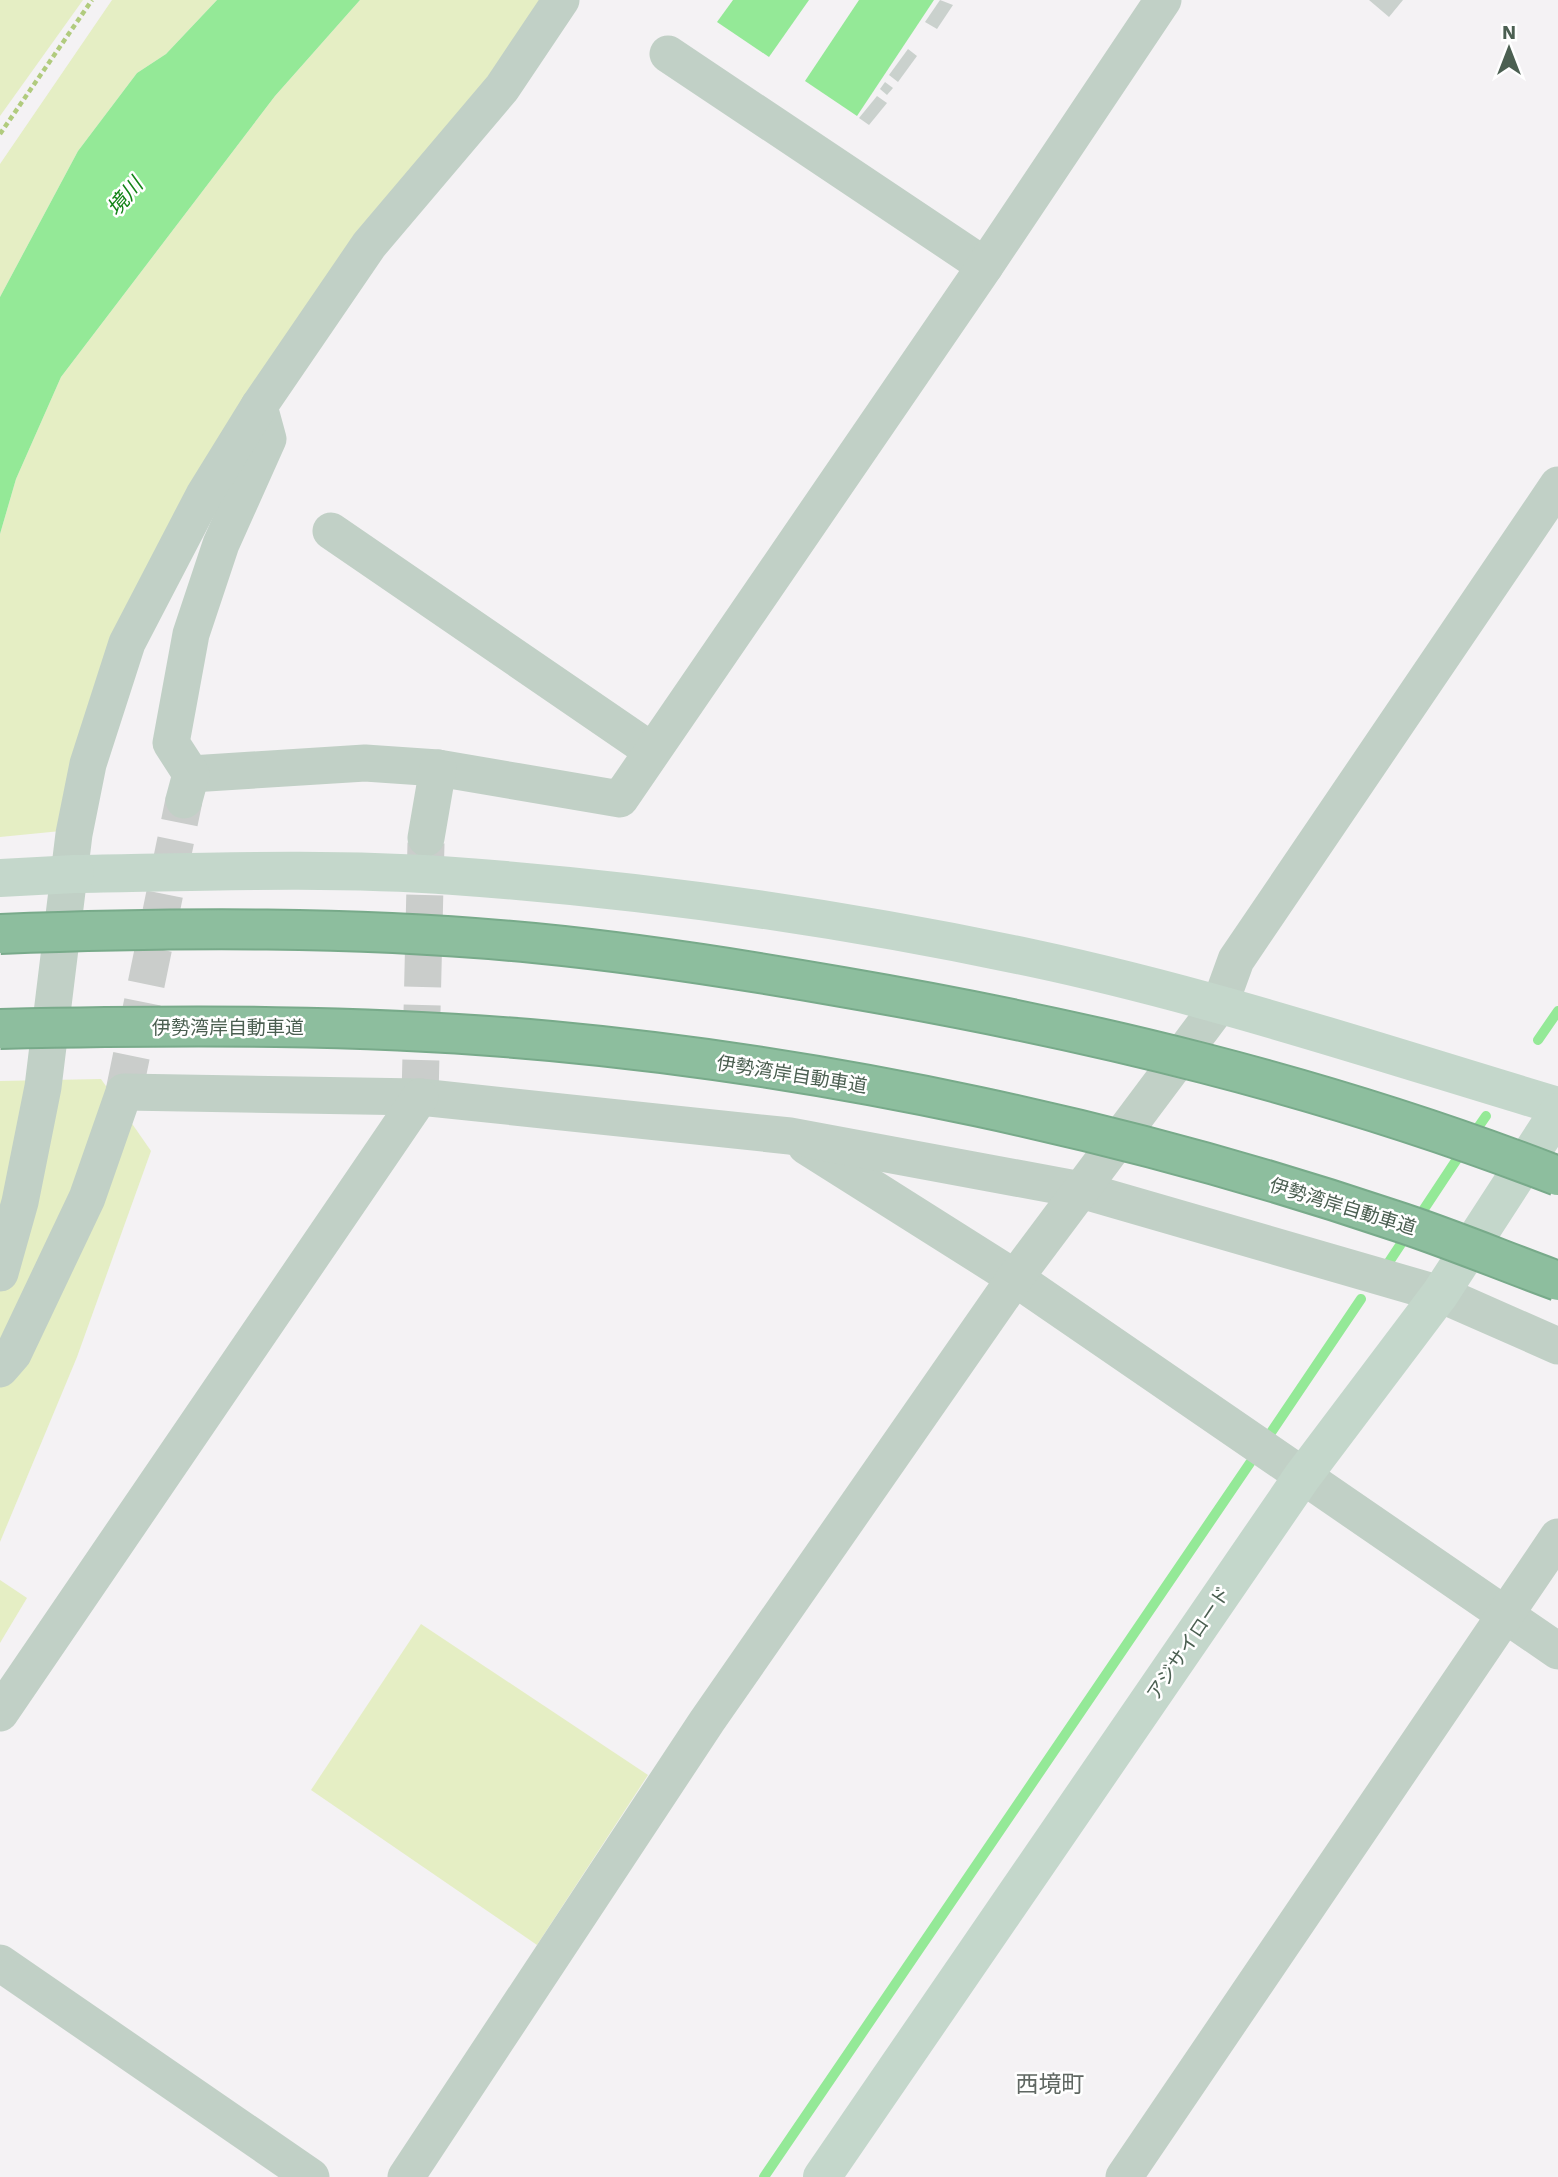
<svg xmlns="http://www.w3.org/2000/svg" width="1558" height="2177" font-family="'Work Sans','Noto Sans JP',sans-serif">
	<rect width="100%" height="100%" fill="#f4f2f4"/>
	<g fill="#e5eec4">
		<polygon points="0,0 83,0 0,116"/>
		<polygon points="112,0 217,0 166,54 137,73 78,151 0,297 0,164"/>
		<polygon points="360,0 543,0 495,74 245,404 61,831 0,837 0,534 16,479 61,377 275,96"/>
		<polygon points="101,1079 151,1151 77,1357 0,1542 0,1081"/>
		<polygon points="0,1580 27,1598 0,1643"/>
		<polygon points="421,1624 648,1775 537,1945 311,1790"/>
	</g>
	<g fill="#94e997">
		<polygon points="217,0 360,0 275,96 61,377 16,479 0,534 0,297 78,151 137,73 166,54"/>
		<polygon points="733,0 809,0 769,57 717,22"/>
		<polygon points="859,0 934,0 857,116 805,81"/>
	</g>
	<g fill="none" stroke-linecap="round" stroke-linejoin="round">
		<g stroke="#94e997" stroke-width="10">
			<polyline points="1538,1040 1558,1011"/>
			<polyline points="1472,1136 1486,1116"/>
			<polyline points="1387,1265 1463,1150"/>
			<polyline points="1268,1437 1361,1299"/>
			<polyline points="764,2177 1250,1463"/>
		</g>
	</g>
	<g fill="#cad1cd">
		<polygon points="940,0 953,5 937,29 925,22"/>
		<polygon points="1369,0 1403,0 1389,17"/>
		<polygon points="908,49 917,56 898,82 889,75"/>
		<polygon points="885,82 893,88 887,95 880,89"/>
		<polygon points="877,96 887,103 869,125 859,118"/>
	</g>
	<g fill="none" stroke-linecap="round" stroke-linejoin="round">
		<g stroke="#cacdcb" stroke-width="37" stroke-dasharray="37 18" stroke-linecap="butt">
			<polyline points="124,1092 184,800"/>
			<polyline points="420,1097 426,843"/>
		</g>
		<polyline stroke="#b1cb7e" stroke-width="4.5" stroke-dasharray="5 3.5" stroke-linecap="butt" points="0,134 92,0"/>
		<g stroke="#c1d0c6" stroke-width="37">
			<polyline points="668,54 985,266"/>
			<polyline points="331,531 652,751"/>
			<polyline points="191,774 365,763 438,768 620,799 985,266 1163,0"/>
			<polyline points="184,800 191,774 171,743 191,634 221,544 268,439 259,406"/>
			<polyline points="426,838 438,768"/>
			<polyline points="806,1146 1015,1278 1558,1651"/>
			<polyline points="0,1273 20,1202 43,1087 74,834 88,764 127,643 204,495 259,406 369,245 502,88 561,0"/>
			<polyline points="0,1369 13,1354 87,1198 124,1092 420,1097 790,1136 1081,1190 1440,1294 1558,1346"/>
			<polyline points="0,1713 420,1097"/>
			<polyline points="0,1963 311,2177"/>
			<polyline points="406,2177 707,1721 1015,1278 1220,1004 1236,960 1558,485"/>
			<polyline points="1124,2177 1558,1537"/>
		</g>
		<g stroke="#c4d7cb" stroke-width="38">
			<path d="M75,874C202,872 328,867 454,876C648,890 843,918 1032,958C1211,996 1384,1054 1558,1106"/>
			<polyline points="822,2177 1302,1477 1440,1294 1558,1112"/>
		</g>
		<defs>
			<g id="highway-bridge">
				<path d="M0,934C177,927 357,926 534,943C637,953 740,969 842,987C1087,1029 1326,1086 1558,1176"/>
				<path d="M0,1029C184,1025 368,1024 551,1041C832,1067 1126,1130 1393,1220C1449,1238 1503,1261 1558,1281"/>
			</g>
		</defs>
		<use href="#highway-bridge" stroke="#78aa8a" stroke-width="42" stroke-linecap="butt"/>
		<polyline stroke="#c4d7cb" stroke-width="38" points="0,878 75,874"/>
		<use href="#highway-bridge" stroke="#8dbe9e" stroke-width="38"/>
	</g>
	<g text-anchor="middle" stroke-width="5" stroke-linejoin="round" paint-order="stroke">
		<g font-size="19" fill="#4b5f51" stroke="#fff">
			<text x="228" y="1034">伊勢湾岸自動車道</text>
			<text transform="translate(792 1074) rotate(9)" y="7">伊勢湾岸自動車道</text>
			<text transform="translate(1343 1206) rotate(17)" y="7">伊勢湾岸自動車道</text>
			<text transform="translate(1188 1643) rotate(-56)" y="7">アジサイロード</text>
		</g>
		<g font-size="21" font-style="italic" fill="#138317" stroke="#fff">
			<text transform="translate(125 197) rotate(-50)" y="7">境川</text>
		</g>
		<g font-size="23" fill="#5f6762" stroke="#fff">
			<text x="1050" y="2092">西境町</text>
		</g>
	</g>
	<g transform="translate(1509 49)" stroke="#ffffff" stroke-width="5" paint-order="stroke">
	<path d="M0-5L12 26L0 18L-12 26Z" fill="#4b5f51"/>
	<text y="-10" font-size="19" font-weight="bold" text-anchor="middle" fill="#4b5f51">N</text>
	</g>
</svg>
